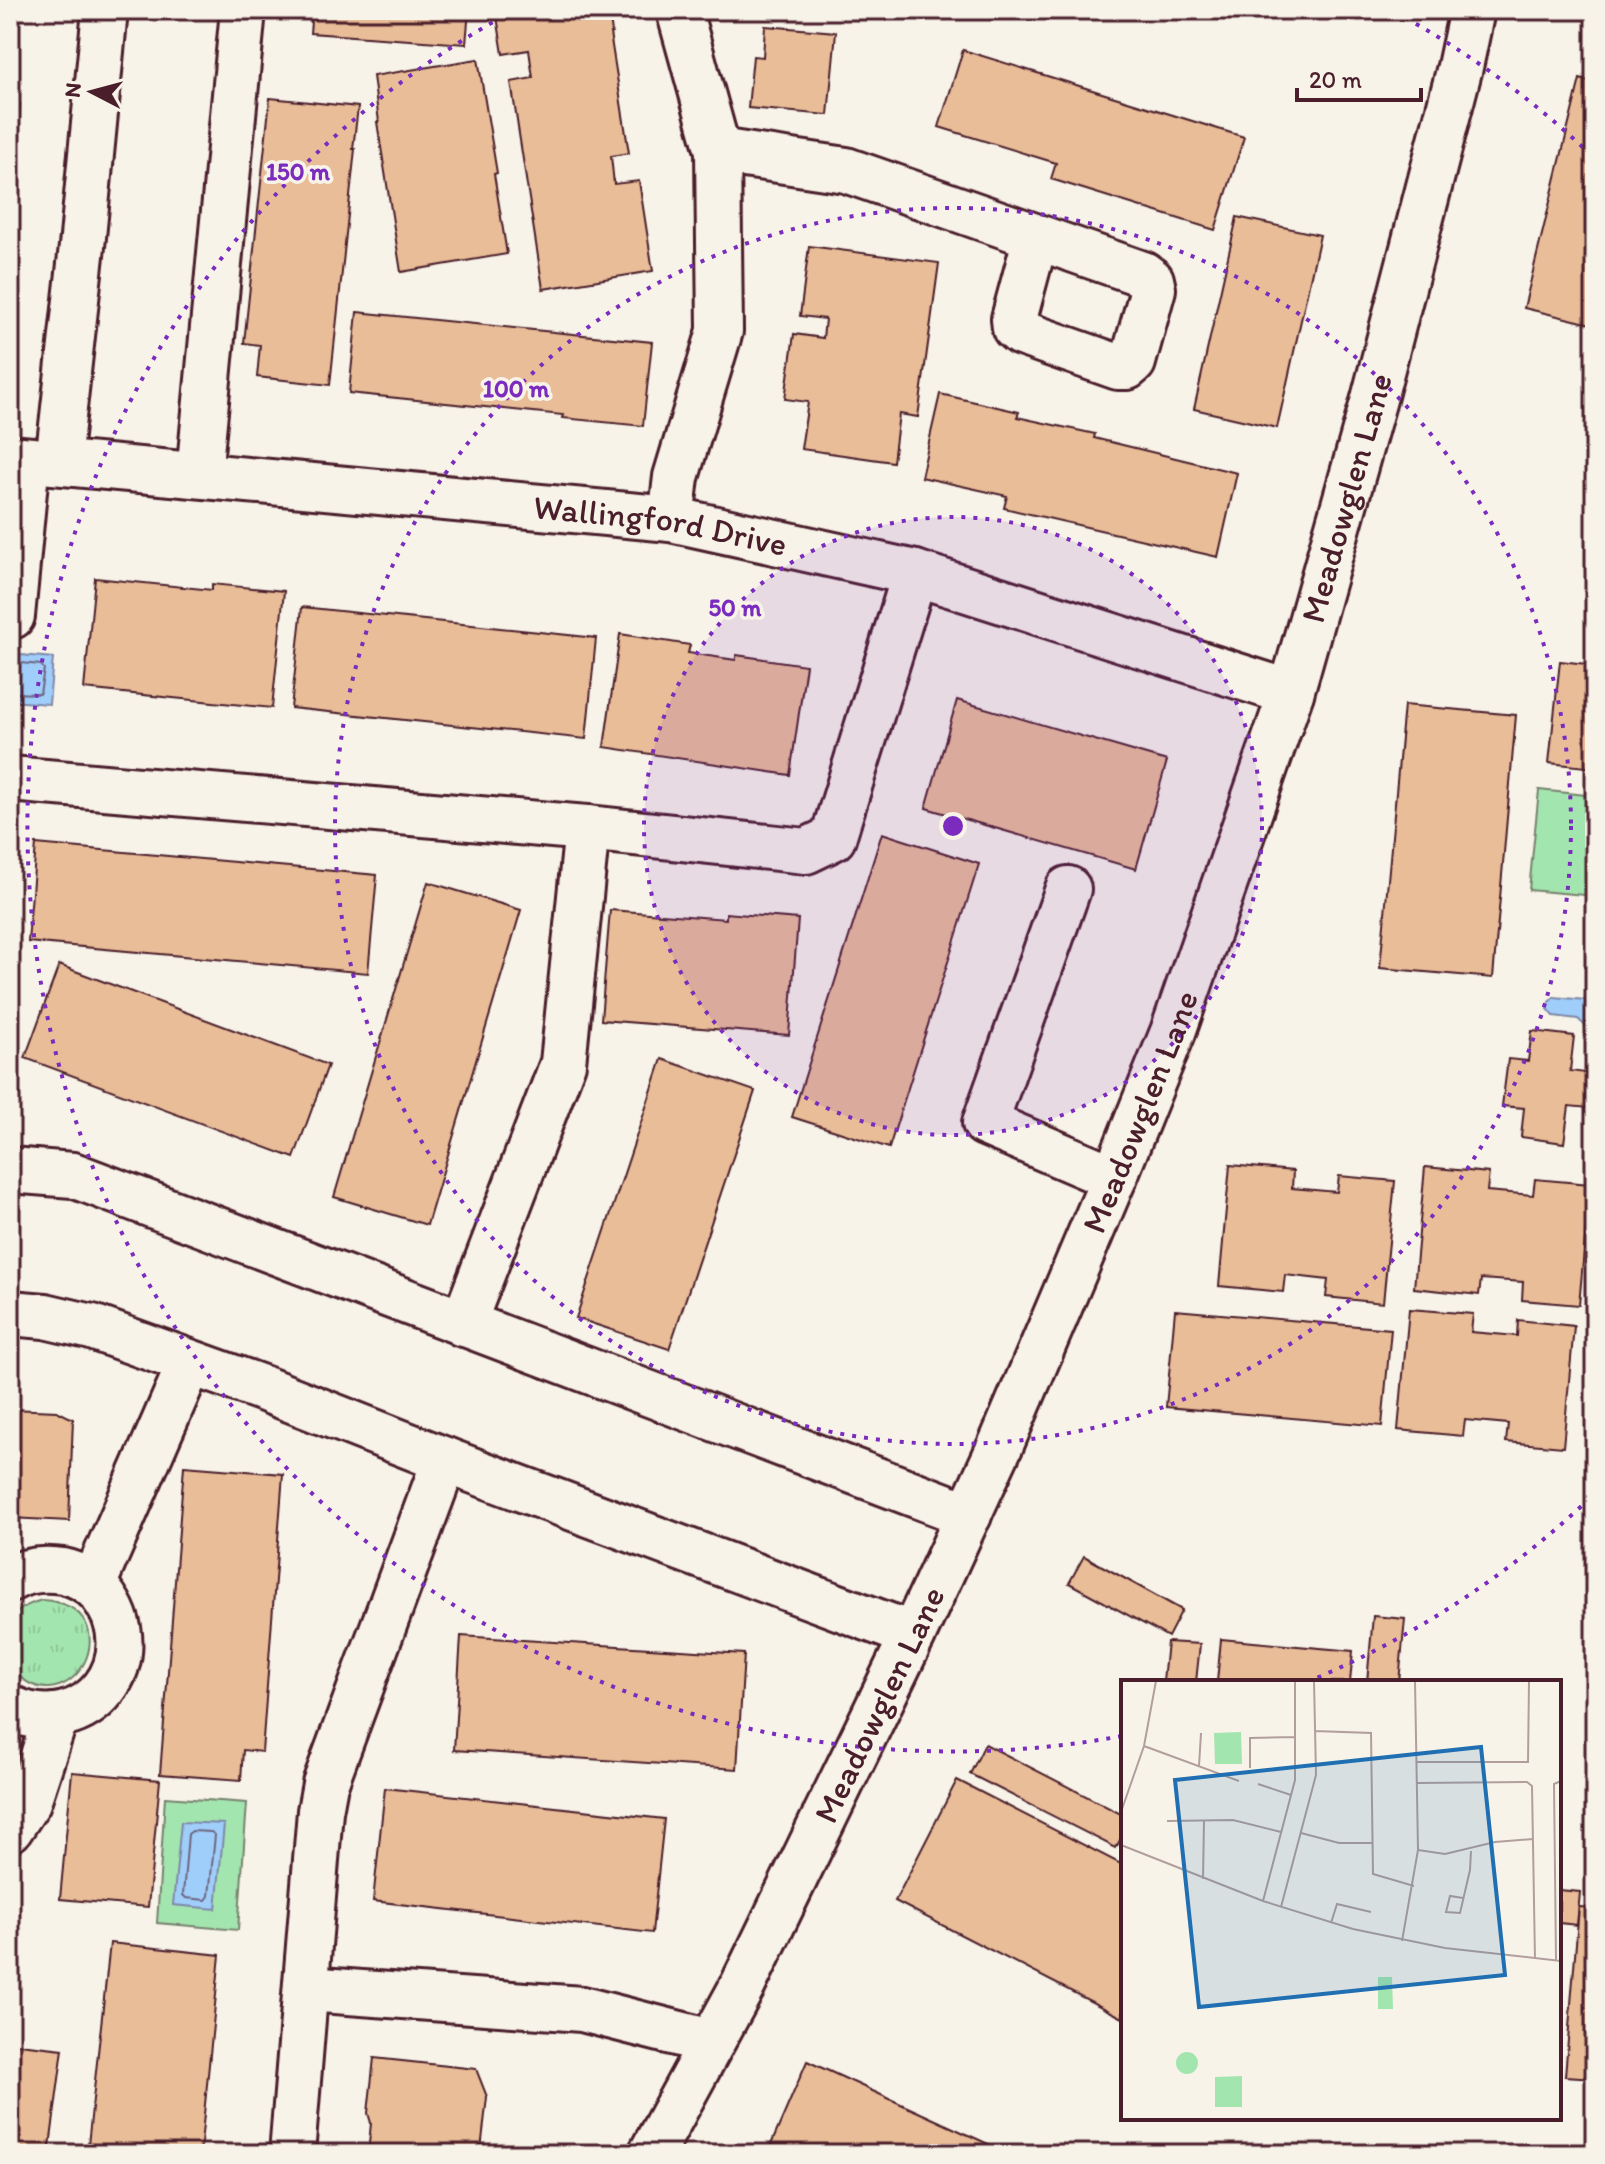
<svg xmlns="http://www.w3.org/2000/svg" width="1605" height="2164" font-family="Itim,sans-serif">
	<defs>
		<pattern id="grass-tufts" width="24" height="20" patternUnits="userSpaceOnUse" patternTransform="scale(2)"><rect width="24" height="20" fill="#a3e5af"/><path d="M3 7l-1-3M5 7V3M7 7l1-3M15 17l-1-3M17 17v-4M19 17l1-3" fill="none" stroke="#8ec497"/></pattern>
	</defs>
	<rect width="100%" height="100%" fill="#f7f3e8"/>
	<filter id="ink" filterUnits="userSpaceOnUse"><feTurbulence type="fractalNoise" baseFrequency=".0125" numOctaves="2"/><feDisplacementMap in="SourceGraphic" scale="16" xChannelSelector="R" yChannelSelector="G"/><feConvolveMatrix kernelMatrix="1 2 1 2 8 2 1 2 1" color-interpolation-filters="sRGB"/></filter>
	<g filter="url(#ink)">
		<path fill="url(#grass-tufts)" stroke="#76826d" stroke-width="2" d="M42,1600C137,1606 71,1738 10,1667C10,1632 1,1611 42,1600Z"/>
		<g fill="#a3e5af" stroke="#76826d" stroke-width="2">
			<polygon points="1539,790 1595,796 1595,896 1529,890"/>
			<polygon points="165,1797 247,1803 238,1930 157,1923"/>
		</g>
		<g fill="#a0cefb" stroke="#7e88a8" stroke-width="2">
			<polygon points="10,654 53,658 49,704 10,701"/>
			<polygon points="1554,997 1595,1001 1595,1035 1578,1019 1554,1016 1548,1009 1549,1002"/>
			<polygon points="181,1822 224,1824 216,1909 173,1905"/>
		</g>
		<g fill="none" stroke-linecap="round" stroke-linejoin="round">
			<g stroke="#6c657e" stroke-width="2">
				<polyline points="10,662 41,665 44,669 40,694 10,693"/>
				<polygon points="192,1831 211,1832 215,1835 209,1896 206,1900 186,1898 183,1895 188,1834"/>
			</g>
		</g>
		<g fill="#e8bd98" stroke="#4a1f2b" stroke-width="2">
			<polygon points="312,10 469,10 466,44 310,33"/>
			<polygon points="496,10 609,10 612,33 610,33 629,153 611,156 614,184 639,181 653,271 543,289 511,82 533,78 529,50 503,54"/>
			<polygon points="765,26 836,32 828,115 748,108 753,56 763,57"/>
			<polygon points="963,50 1244,137 1215,230 1051,179 1056,163 939,127"/>
			<polygon points="478,59 497,173 494,174 507,254 401,272 377,122 379,122 373,76"/>
			<polygon points="1580,79 1595,83 1595,325 1524,308"/>
			<polygon points="270,98 358,107 353,149 355,149 330,385 257,377 260,345 244,343"/>
			<polygon points="10,103 20,104 12,197 10,197"/>
			<polygon points="1237,217 1320,235 1277,428 1194,409"/>
			<polygon points="809,246 939,263 918,417 899,414 893,462 801,449 808,402 785,399 794,334 823,338 825,319 800,316"/>
			<polygon points="357,312 652,342 643,426 562,418 563,415 349,393"/>
			<polygon points="940,394 1019,412 1017,417 1095,434 1094,438 1237,473 1218,557 1004,508 1007,496 921,477"/>
			<polygon points="95,578 212,590 212,584 284,591 272,708 84,689"/>
			<polygon points="302,607 596,638 586,739 291,708"/>
			<polygon points="620,634 690,645 688,653 736,660 736,655 806,665 790,775 604,747"/>
			<polygon points="1560,661 1595,665 1595,768 1549,763"/>
			<polygon points="957,700 1167,761 1136,869 926,808"/>
			<polygon points="1404,705 1516,715 1493,978 1380,968"/>
			<polygon points="882,833 979,864 889,1148 792,1117"/>
			<polygon points="36,844 377,875 368,973 28,942"/>
			<polygon points="428,882 521,910 427,1225 334,1197"/>
			<polygon points="610,910 726,919 726,913 798,919 789,1035 601,1020"/>
			<polygon points="59,965 328,1065 294,1158 25,1058"/>
			<polygon points="1532,1031 1574,1036 1570,1071 1593,1074 1589,1108 1569,1106 1564,1143 1521,1137 1524,1108 1502,1106 1508,1059 1528,1061"/>
			<polygon points="662,1059 755,1091 669,1349 576,1318"/>
			<polygon points="1230,1165 1293,1171 1292,1188 1337,1192 1339,1176 1395,1181 1383,1303 1326,1297 1328,1280 1285,1275 1283,1292 1219,1286"/>
			<polygon points="1425,1167 1489,1173 1487,1191 1533,1195 1535,1179 1590,1184 1579,1305 1522,1300 1523,1282 1481,1279 1479,1295 1414,1288"/>
			<polygon points="1409,1309 1473,1314 1471,1332 1517,1336 1518,1320 1574,1326 1563,1447 1506,1442 1508,1424 1465,1420 1463,1436 1398,1430"/>
			<polygon points="1175,1310 1391,1329 1382,1426 1166,1407"/>
			<polygon points="10,1409 57,1411 73,1419 69,1521 10,1518"/>
			<polygon points="184,1466 283,1474 262,1752 243,1750 241,1780 160,1774"/>
			<polygon points="1084,1556 1182,1610 1168,1637 1069,1583"/>
			<polygon points="1373,1616 1405,1619 1399,1682 1367,1682"/>
			<polygon points="461,1636 744,1654 737,1769 454,1750"/>
			<polygon points="1221,1639 1353,1651 1350,1682 1217,1682"/>
			<polygon points="1167,1642 1200,1644 1196,1682 1163,1682"/>
			<polygon points="985,1744 1123,1815 1123,1834 1116,1848 970,1774"/>
			<polygon points="72,1772 160,1780 148,1907 60,1899"/>
			<polygon points="957,1780 1123,1865 1123,2018 895,1901"/>
			<polygon points="385,1788 664,1819 652,1933 373,1901"/>
			<polygon points="1559,1890 1580,1892 1577,1925 1559,1923"/>
			<polygon points="1579,1907 1595,1908 1595,2078 1565,2076"/>
			<polygon points="110,1943 220,1955 200,2154 87,2154"/>
			<polygon points="10,2043 63,2049 49,2154 10,2154"/>
			<polygon points="374,2058 476,2069 487,2097 481,2150 482,2154 368,2154 371,2123 368,2113"/>
			<polygon points="807,2061 1010,2154 767,2154"/>
		</g>
		<g fill="none" stroke-linecap="round" stroke-linejoin="round">
			<defs>
				<g id="minor">
					<polyline points="718,151 846,170 1143,274 1151,280 1153,289 1133,362 1127,367 1118,367 1021,333 1015,328 1014,319 1036,237"/>
					<path id="s1" d="M10,458L671,519L915,573L1291,693"/>
					<polyline points="58,462 83,237 105,10"/>
					<polyline points="199,475 243,10"/>
					<polyline points="671,519 676,477 720,331 718,151 679,10"/>
					<polyline points="12,616 27,460"/>
					<polyline points="10,779 587,828 806,851 833,838 915,573"/>
					<polyline points="1068,889 985,1123 1114,1178"/>
					<polyline points="10,1170 73,1175 969,1515"/>
					<polyline points="10,1313 45,1316 92,1327 262,1388 445,1460 913,1635"/>
					<polyline points="463,1324 563,1063 587,828"/>
					<path d="M10,1579C27,1569 44,1568 63,1571C77,1574 91,1582 100,1592C154,1658 87,1744 10,1708"/>
					<polyline points="93,1585 190,1363"/>
					<polyline points="10,1829 28,1802 56,1716"/>
					<polyline points="307,1989 582,2009 711,2042"/>
					<polyline points="292,2154 320,1811 325,1784 445,1460"/>
					<path id="s2" d="M651,2154L742,1987L913,1635L1002,1442L1114,1178L1173,1032L1291,693L1374,399L1460,67L1472,10"/>
				</g>
			</defs>
			<use href="#minor" stroke="#4a1f2b" stroke-width="50"/>
			<use href="#minor" stroke="#f7f3e8" stroke-width="44"/>
		</g>
	</g>
	<circle cx="953" cy="826" r="309" fill="#7b2cbf" fill-opacity=".12"/>
	<g fill="none" stroke="#7b2cbf" stroke-width="4" stroke-dasharray="4 8">
		<circle cx="953" cy="826" r="309"/>
		<circle cx="953" cy="826" r="618"/>
		<path d="M1590 1498A926 926 0 0 1 1307 1682M1122 1736A926 926 0 0 1 511 12M1395 12A926 926 0 0 1 1590 154"/>
	</g>
	<g text-anchor="middle" stroke-width="7" stroke-linejoin="round" paint-order="stroke">
		<g font-size="34" fill="#4a1f2b" stroke="#f7f3e8">
			<text dy="12" stroke="none"><textPath href="#s2" startOffset="1800">Meadowglen Lane</textPath></text>
			<text dy="12" stroke="none"><textPath href="#s1" startOffset="654">Wallingford Drive</textPath></text>
			<text dy="12" stroke="none"><textPath href="#s2" startOffset="1152">Meadowglen Lane</textPath></text>
			<text dy="12" stroke="none"><textPath href="#s2" startOffset="504">Meadowglen Lane</textPath></text>
		</g>
	</g>
	<g transform="translate(1121 1680)">
		<rect width="440" height="440" fill="#f7f3e8"/>
		<path d="M120,52L121,84H94L93,53ZM257,297H271L272,329H257ZM55 383a11 11 0 1 1 22 0a11 11 0 1 1-22 0ZM121,396V427H94V397Z" fill="#a3e5af"/>
		<path fill="none" stroke="#b29e9c" stroke-width="2" d="M194,51L250,53L252,194L293,206M23,66L118,101M296,82H407L408,1M78,86L80,53M129,88V58L174,57M296,103L406,102L411,106L414,279M137,104L170,115M0,132L23,66L35,1M46,141L112,140L160,152M180,153L218,163H252M0,165L142,221L232,249L324,268L440,281M297,170L324,174L374,162L412,159M82,199L83,141M342,218L329,216L325,232L339,233L349,190L350,171M142,221L174,100V1M160,227L195,95L193,1M210,243L216,224L250,232M281,261L297,170L294,1M435,280L433,104L440,101"/>
		<path fill="#1f6fb2" fill-opacity="0.15" stroke="#1f6fb2" stroke-width="4" d="M360,67L384,295L78,327L54,100Z"/>
		<rect width="440" height="440" fill="none" stroke="#4a1f2b" stroke-width="4"/>
	</g>
	<circle cx="953" cy="826" r="12" fill="#7b2cbf" stroke="#f7f3e8" stroke-width="4"/>
	<g font-size="24" text-anchor="middle" font-weight="bold" fill="#7b2cbf" stroke="#f7f3e8" stroke-width="7" stroke-linejoin="round" paint-order="stroke">
		<text x="298" y="180">150 m</text>
		<text x="516" y="397">100 m</text>
		<text x="735" y="616">50 m</text>
	</g>
	<rect width="1605" height="2164" fill="none" stroke="#f7f3e8" stroke-width="40"/>
	<rect x="20" y="20" width="1565" height="2124" fill="none" stroke="#4a1f2b" stroke-width="3" filter="url(#ink)"/>
	<g transform="translate(92 92) rotate(276)" stroke="#f7f3e8" stroke-width="6" paint-order="stroke">
	<path d="M0-6L14 30L0 20L-14 30Z" fill="#4a1f2b"/>
	<text y="-12" font-size="22" font-weight="bold" text-anchor="middle" fill="#4a1f2b">N</text>
	</g>
	<path d="M1297 88v12h124v-12" fill="none" stroke="#4a1f2b" stroke-width="4"/>
	<text x="1309" y="88" font-size="24" fill="#4a1f2b" stroke="#f7f3e8" stroke-width="6" paint-order="stroke">20 m</text>
</svg>
